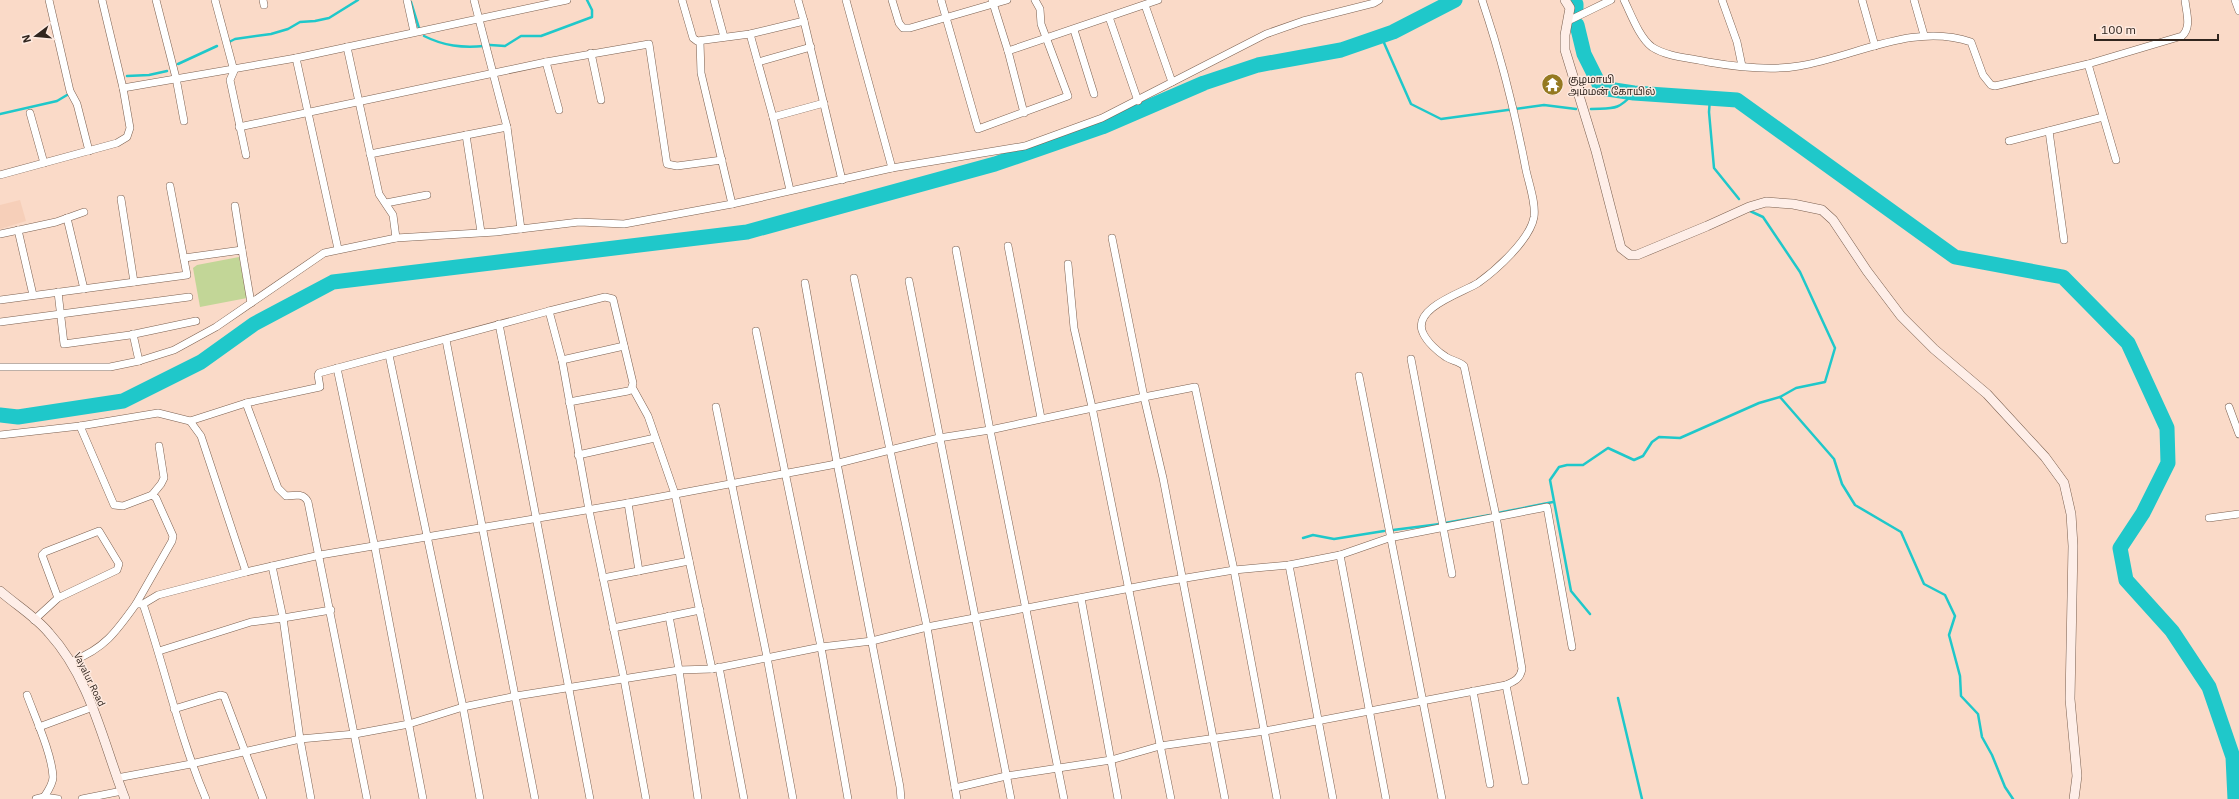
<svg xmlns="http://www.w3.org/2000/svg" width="2239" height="799" font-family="'IBM Plex Sans','Noto Sans Tamil',sans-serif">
	<rect width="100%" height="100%" fill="#fadac8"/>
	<polygon fill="#f6cfb9" points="20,200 26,221 0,229 0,205"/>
	<polygon fill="#c2d697" points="239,257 247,298 200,307 193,268 197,265"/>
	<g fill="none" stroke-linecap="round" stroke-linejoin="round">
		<g stroke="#1fc8ca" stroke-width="2.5">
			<polyline points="411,2 419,28"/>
			<path d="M424,36C444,46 462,48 484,46"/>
			<polyline points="1381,36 1411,104 1441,119 1544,105 1576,109"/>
			<polyline points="229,42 235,39 271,34 288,29 300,22 315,21 329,18 358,0"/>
			<polyline points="490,45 505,46 521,36 541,36 592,17 592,10 587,0"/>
			<polyline points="178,64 217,46"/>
			<polyline points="127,76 149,75 167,71"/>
			<polyline points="1710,98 1709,112 1714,168 1739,199"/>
			<path d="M1591,109C1614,108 1617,111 1634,93"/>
			<polyline points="0,114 57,101 67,95"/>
			<polyline points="1780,397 1834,459 1842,484 1855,505 1901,532 1924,584 1945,595 1955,616 1949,635 1960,676 1961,696 1978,714 1982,737 1992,755 2005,787 2013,799"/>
			<polyline points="1498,513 1553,502"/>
			<polyline points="1445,523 1490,515"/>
			<polyline points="1393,530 1440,524"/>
			<polyline points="1303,538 1313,535 1334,539 1384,531"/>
			<polyline points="1590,614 1571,591 1550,480 1559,467 1567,465 1583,465 1608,448 1634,460 1643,456 1652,442 1659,437 1680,438 1759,403 1780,397 1796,388 1825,382 1835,348 1800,272 1763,217 1750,211"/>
			<polyline points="1618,698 1642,799"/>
		</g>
		<g stroke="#1fc8ca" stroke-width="15">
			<polyline points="1573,0 1576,4 1576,12"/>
			<polyline points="1577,25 1584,54 1601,88 1634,93 1737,100 1955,257 2063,277 2128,343 2167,428 2168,463 2143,513 2120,548 2126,580 2172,631 2209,687 2233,757 2235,799"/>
			<polyline points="0,415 18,417 123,401 201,362 254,324 333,282 747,232 995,164 1102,127 1204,83 1258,65 1341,50 1393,32 1455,0"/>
		</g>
		<defs>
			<g id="street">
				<polyline points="49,0 70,91 77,104 89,151"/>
				<polyline points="156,0 176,78 184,121"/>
				<polyline points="215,0 234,71 230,80 246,155"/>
				<polyline points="263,0 264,5"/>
				<polyline points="407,0 414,32"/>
				<polyline points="682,0 693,38 697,41 750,34 804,21 842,180"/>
				<polyline points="714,0 724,37"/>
				<polyline points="798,0 804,21"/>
				<polyline points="846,0 892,168"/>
				<polyline points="892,0 899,23 903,28 910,28 1007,0"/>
				<polyline points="941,0 978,129 1068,96 1041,24 1040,9 1035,0"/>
				<polyline points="992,0 1008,51 1024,113"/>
				<path d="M1624,0C1631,14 1639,37 1652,47C1667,57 1691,58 1708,62C1737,67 1770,71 1799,66C1855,57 1913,22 1971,42L1983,75L1991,85L1995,86L2088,64L2182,36C2192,27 2186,12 2185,0"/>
				<polyline points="1722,0 1737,42 1742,66"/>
				<polyline points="1862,0 1875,46"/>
				<polyline points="1914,0 1924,35"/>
				<polyline points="2235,0 2239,11"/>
				<polyline points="1145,5 1172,82"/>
				<polyline points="1109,17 1138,101"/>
				<polyline points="1570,20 1611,0"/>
				<polyline points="1074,30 1094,94"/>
				<polyline points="750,34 773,117 790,190"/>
				<polyline points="700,42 701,73 732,204"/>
				<polyline points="347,47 379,194 393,215 396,238"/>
				<polyline points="1008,51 1158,0"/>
				<polyline points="591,53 601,100"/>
				<polyline points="296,58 338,249"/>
				<polyline points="546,62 559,110"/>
				<polyline points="758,62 811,47"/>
				<polyline points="2088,64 2116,160"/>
				<polyline points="123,88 296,58 567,0"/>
				<polyline points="30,113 44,163"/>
				<polyline points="773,117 824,103"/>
				<polyline points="239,127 546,62 649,44 667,164 677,166 722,160"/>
				<polyline points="507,127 521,229"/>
				<polyline points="2049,131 2064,240"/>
				<polyline points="466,135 481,232"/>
				<polyline points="2009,141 2103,117"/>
				<polyline points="370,154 507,127 474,0"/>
				<polyline points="0,175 117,143 127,137 130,128 123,88 102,0"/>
				<polyline points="121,199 134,282"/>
				<polyline points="386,203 427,195"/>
				<polyline points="235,206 242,250"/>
				<polyline points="67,218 84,289"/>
				<polyline points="18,230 33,295"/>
				<polyline points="0,234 56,222 84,212"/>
				<polyline points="1112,238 1144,397 1195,387 1234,570 1277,799"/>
				<polyline points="1008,246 1041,418"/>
				<polyline points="956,250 990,430 1064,799"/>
				<polyline points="184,258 242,250 251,303"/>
				<polyline points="1068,264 1074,328 1092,407 1171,799"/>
				<polyline points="854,278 890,450 939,438 990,430 1144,397 1163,478 1225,799"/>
				<polyline points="909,281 1011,799"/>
				<polyline points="805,283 837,463 900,787 901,799"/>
				<polyline points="58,292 64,344 130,335 196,321"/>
				<polyline points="0,300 187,275 170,186"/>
				<polyline points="549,311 605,297 613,299 633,383 631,390 628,391 569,402"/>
				<polyline points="0,322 189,297"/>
				<polyline points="499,324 590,799"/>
				<polyline points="756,331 821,647 848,799"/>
				<polyline points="133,334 139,361"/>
				<polyline points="446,340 535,799"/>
				<polyline points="389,355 463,707 480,799"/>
				<polyline points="1411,359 1452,574"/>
				<polyline points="562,360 624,346"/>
				<polyline points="0,367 110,367 139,361 174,350 216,327 324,253 396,238 496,232 579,222 624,224 732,204 892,168 1025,146 1102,118 1266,34 1303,21 1374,3 1379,0"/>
				<polyline points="337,368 375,548 423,799"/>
				<polyline points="1359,376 1442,799"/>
				<polyline points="632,387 648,416 675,494 712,669"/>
				<polyline points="716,407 767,657 793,799"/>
				<polyline points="2229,407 2239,434"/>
				<polyline points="190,421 246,403"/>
				<polyline points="80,426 114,505 123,506 152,495 156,498 173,536 172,541 136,604"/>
				<polyline points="0,435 80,426 158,413 190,421 201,436 246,572"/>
				<polyline points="578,455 655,438"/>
				<polyline points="152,495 161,484 164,478 159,446"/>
				<polyline points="628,503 639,571"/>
				<polyline points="2209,518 2239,514"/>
				<polyline points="1340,555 1386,799"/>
				<polyline points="1289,565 1333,799"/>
				<polyline points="603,578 689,561"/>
				<polyline points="1081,598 1118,799"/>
				<path d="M143,604C165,668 179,736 206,799"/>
				<polyline points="669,616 679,670 698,799"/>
				<polyline points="34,620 58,598 117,570 119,564 99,531 45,552 42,555 58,598"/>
				<polyline points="613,628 700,610"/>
				<polyline points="159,651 251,622 283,618 272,566"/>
				<path d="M72,661C104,649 116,632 136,604H143L158,595L246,572L320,555L628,503L831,465L890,450L927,627L957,799"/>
				<polyline points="719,667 744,799"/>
				<polyline points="1506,685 1525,781"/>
				<polyline points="1473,691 1490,784"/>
				<path d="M27,695C35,717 52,754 53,777C53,784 48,791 44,797"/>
				<polyline points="174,709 220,695 224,696 263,799"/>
				<polyline points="39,727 93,707"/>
				<polyline points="117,778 191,764 300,739 355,734 409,724 463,707 516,696 679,670 712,669 821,647 872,641 927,627 1162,582 1234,570 1289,565 1340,555 1389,538 1547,507 1572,647"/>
				<path d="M955,788L1006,776L1111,760L1160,746L1265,731L1506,685C1515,681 1520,679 1522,669L1496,516L1464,366C1459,361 1452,361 1446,357C1438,352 1427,342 1423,333C1411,308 1464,292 1478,283C1496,270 1530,240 1534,217C1536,203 1529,184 1526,170C1515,112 1501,56 1482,0"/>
				<polyline points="36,799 44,797 58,799"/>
				<polyline points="82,799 122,791"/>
				<polyline points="311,799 300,739 283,618 331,610"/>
				<path d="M367,799L308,502C304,493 295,495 286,496L278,488L246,403L320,387L318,375L319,373L549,311L562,360L589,510L624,679L646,799"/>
			</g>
			<g id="secondary">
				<polyline points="1565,0 1570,8 1565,35 1565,50 1596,151 1621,248 1630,255 1637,255 1707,226 1749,207 1766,202 1793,204 1822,210 1833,220 1867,271 1901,316 1934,349 1987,394 2045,457 2064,483 2071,514 2073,546 2070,699 2077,776 2074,799"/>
				<path d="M0,591C16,605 36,617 49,633C91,679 103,743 125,799"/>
			</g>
		</defs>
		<use href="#street" stroke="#7b6050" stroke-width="8"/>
		<use href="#secondary" stroke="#7b6050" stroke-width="10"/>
		<use href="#street" stroke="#fff" stroke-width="7"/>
		<use href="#secondary" stroke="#feeee8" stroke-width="9"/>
	</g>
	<defs>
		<symbol id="temple-disc" viewBox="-11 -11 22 22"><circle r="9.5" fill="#947920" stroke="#feeae0"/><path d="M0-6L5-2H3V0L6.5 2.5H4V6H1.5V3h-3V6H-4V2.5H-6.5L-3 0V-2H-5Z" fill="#fff"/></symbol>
	</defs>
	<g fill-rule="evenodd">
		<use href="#temple-disc" x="1540" y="72" width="25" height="25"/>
	</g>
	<g text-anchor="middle" stroke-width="3" stroke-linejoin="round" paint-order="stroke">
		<g font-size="10" fill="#30251e" stroke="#feeae0" text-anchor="start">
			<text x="1568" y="83">குழமாயி<tspan x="1568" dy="12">அம்மன் கோயில்</tspan></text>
		</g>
		<g font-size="10" fill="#30251e" stroke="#feeae0">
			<text transform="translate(90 679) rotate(64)" y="4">Vayalur Road</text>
		</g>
	</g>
	<g transform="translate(36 36) rotate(254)" stroke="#feeae0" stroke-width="3" paint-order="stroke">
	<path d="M0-3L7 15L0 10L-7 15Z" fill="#30251e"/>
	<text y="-6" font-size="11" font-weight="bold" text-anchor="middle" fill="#30251e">N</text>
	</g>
	<path d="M2095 34v6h123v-6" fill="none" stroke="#30251e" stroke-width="2"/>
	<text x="2101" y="34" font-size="12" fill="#30251e" stroke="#feeae0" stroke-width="3" paint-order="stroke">100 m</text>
</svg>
